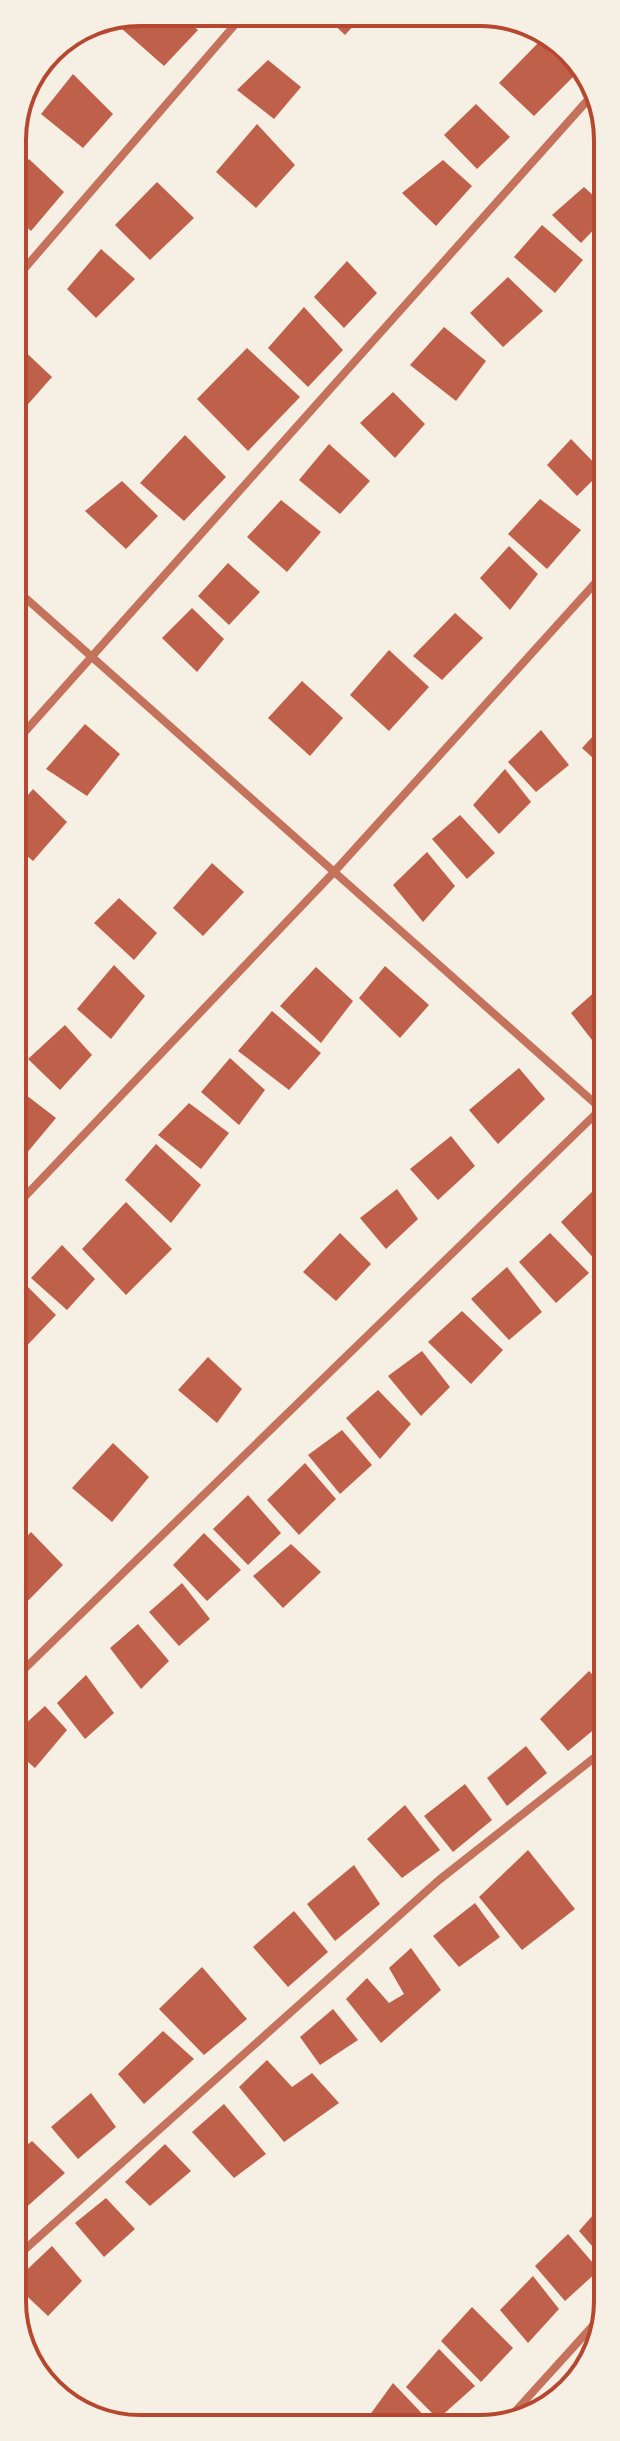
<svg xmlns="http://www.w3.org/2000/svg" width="620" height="2441" font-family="Roboto,sans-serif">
	<rect width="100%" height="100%" fill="#f6efe4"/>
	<g fill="#bf614a">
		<polygon points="140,12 176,12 198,30 164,66 122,29"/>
		<polygon points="192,13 213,13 203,24"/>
		<polygon points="323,14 363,15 345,35"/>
		<polygon points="539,42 575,75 534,116 499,83"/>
		<polygon points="268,60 301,87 274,119 237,90"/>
		<polygon points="73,74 113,114 83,148 41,114"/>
		<polygon points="476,104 510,137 477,169 444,135"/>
		<polygon points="257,124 295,165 256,208 216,172"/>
		<polygon points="29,159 64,192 31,231 12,214 12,179"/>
		<polygon points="443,160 472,186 436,226 402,193"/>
		<polygon points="157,182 194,218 150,260 115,225"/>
		<polygon points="584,187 607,208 607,216 581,243 552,215"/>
		<polygon points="542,225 583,260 555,293 514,257"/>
		<polygon points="101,249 135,279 96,318 67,289"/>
		<polygon points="347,261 377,293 344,328 314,297"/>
		<polygon points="508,277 543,311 503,347 470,313"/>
		<polygon points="304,307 343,350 308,387 268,348"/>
		<polygon points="444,327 486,361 456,401 410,365"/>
		<polygon points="18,345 52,377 15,419 12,351"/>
		<polygon points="247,348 300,397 248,451 197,399"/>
		<polygon points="393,392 425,424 395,458 360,423"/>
		<polygon points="185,435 226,477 184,521 140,483"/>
		<polygon points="571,439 602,471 577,496 547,465"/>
		<polygon points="329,444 370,481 340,514 299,480"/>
		<polygon points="122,481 158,516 126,549 85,511"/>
		<polygon points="540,499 581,530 547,569 508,534"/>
		<polygon points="281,500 321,532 287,572 247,537"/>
		<polygon points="509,546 538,574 510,610 480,578"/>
		<polygon points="228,563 260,592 229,625 198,596"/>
		<polygon points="192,608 224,639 197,672 162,638"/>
		<polygon points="455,613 483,638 442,680 413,656"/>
		<polygon points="389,650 429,687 389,731 350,695"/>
		<polygon points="302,681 343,718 310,756 268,718"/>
		<polygon points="607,721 607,771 582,748"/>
		<polygon points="85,724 120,754 87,796 46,769"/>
		<polygon points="541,730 569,765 536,792 508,762"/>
		<polygon points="505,769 531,802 499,834 473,805"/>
		<polygon points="33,789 67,822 33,861 13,844 13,813"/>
		<polygon points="460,815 495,853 467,879 432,839"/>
		<polygon points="427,852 455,886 423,922 393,885"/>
		<polygon points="212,863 244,892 203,936 173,908"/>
		<polygon points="119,898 157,933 134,960 94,923"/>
		<polygon points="114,965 145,996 111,1039 77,1009"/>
		<polygon points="385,966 429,1005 400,1038 359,998"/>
		<polygon points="316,967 353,1001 321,1043 280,1006"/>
		<polygon points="607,981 607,1025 592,1040 571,1013"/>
		<polygon points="272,1011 321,1053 289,1090 238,1051"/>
		<polygon points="65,1025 92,1055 60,1090 28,1059"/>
		<polygon points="230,1058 265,1090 239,1125 201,1092"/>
		<polygon points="519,1068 545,1099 498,1144 469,1110"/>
		<polygon points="17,1088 56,1118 26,1154 13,1142 13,1094"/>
		<polygon points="189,1103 229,1133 201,1169 158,1135"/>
		<polygon points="451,1136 475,1166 438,1200 410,1169"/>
		<polygon points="156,1144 201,1185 171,1223 125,1180"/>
		<polygon points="598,1186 607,1198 607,1254 598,1263 561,1222"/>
		<polygon points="397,1189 418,1219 386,1249 360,1218"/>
		<polygon points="126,1202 172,1249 126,1295 82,1249"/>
		<polygon points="340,1233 371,1264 336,1301 303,1272"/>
		<polygon points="550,1233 589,1273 556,1303 519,1262"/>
		<polygon points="62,1245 95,1279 67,1310 31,1278"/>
		<polygon points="507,1267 542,1312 509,1340 471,1299"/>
		<polygon points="26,1285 56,1315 19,1354 13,1348 13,1300"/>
		<polygon points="462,1311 503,1350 471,1384 428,1342"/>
		<polygon points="422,1351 450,1387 421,1416 388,1376"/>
		<polygon points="208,1357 242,1389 217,1423 178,1390"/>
		<polygon points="378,1390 411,1424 380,1459 346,1418"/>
		<polygon points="342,1430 372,1465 340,1494 308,1455"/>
		<polygon points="113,1443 149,1477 112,1522 72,1488"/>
		<polygon points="305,1463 336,1499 299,1535 267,1500"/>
		<polygon points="248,1495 281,1533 248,1565 213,1529"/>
		<polygon points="31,1532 63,1565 17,1612 13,1608 13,1551"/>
		<polygon points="204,1533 241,1570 207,1601 173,1565"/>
		<polygon points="291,1544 321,1572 283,1608 253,1576"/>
		<polygon points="182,1583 210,1619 179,1646 149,1612"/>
		<polygon points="138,1624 169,1661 141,1689 110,1648"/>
		<polygon points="589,1671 607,1690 608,1718 568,1751 540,1719"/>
		<polygon points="86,1675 114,1713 85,1739 57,1703"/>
		<polygon points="45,1706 67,1730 35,1768 13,1749 13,1735"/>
		<polygon points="526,1746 547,1773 507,1806 487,1778"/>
		<polygon points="13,1783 23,1794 13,1804"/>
		<polygon points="465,1784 492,1820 453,1852 424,1816"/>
		<polygon points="405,1805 440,1850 402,1878 367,1839"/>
		<polygon points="528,1850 575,1909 522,1950 479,1897"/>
		<polygon points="354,1865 380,1904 335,1941 307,1904"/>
		<polygon points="475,1903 500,1937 459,1967 433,1936"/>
		<polygon points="294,1911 328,1952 288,1987 253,1947"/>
		<polygon points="411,1948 441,1990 381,2043 346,1999 367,1978 389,2003 404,1994 389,1968"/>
		<polygon points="202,1967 247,2019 204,2055 159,2009"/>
		<polygon points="333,2009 358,2040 320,2065 300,2037"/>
		<polygon points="163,2031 194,2059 144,2104 118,2074"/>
		<polygon points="267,2060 292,2087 312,2073 339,2103 284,2142 239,2087"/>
		<polygon points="91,2093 116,2127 78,2159 51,2127"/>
		<polygon points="224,2104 266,2154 234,2178 192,2132"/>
		<polygon points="32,2141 65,2173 22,2211 13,2201 13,2156"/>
		<polygon points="165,2144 191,2171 150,2206 125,2182"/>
		<polygon points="106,2198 135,2229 104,2257 75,2223"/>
		<polygon points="608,2198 608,2260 606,2262 579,2231"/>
		<polygon points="568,2234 599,2270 565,2301 535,2266"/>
		<polygon points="52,2246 82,2281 48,2316 13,2283"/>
		<polygon points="533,2276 559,2309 528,2343 500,2310"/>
		<polygon points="472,2307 513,2348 481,2382 441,2341"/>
		<polygon points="439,2349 475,2386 438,2419 406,2387"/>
		<polygon points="393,2383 432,2424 430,2428 368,2427 364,2423"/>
	</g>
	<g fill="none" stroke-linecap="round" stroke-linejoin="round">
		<g stroke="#c5725c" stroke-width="8">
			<polyline points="12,283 245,13"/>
			<polyline points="12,586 607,1114"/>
			<polyline points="13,745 594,93"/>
			<polyline points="13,1209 334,872 607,570"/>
			<polyline points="13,1680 607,1103"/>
			<polyline points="13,2260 439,1880 608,1747"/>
			<polyline points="502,2426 608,2309"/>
		</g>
	</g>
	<path d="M0 0H620V2441H0ZM140 26H480A114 114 0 0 1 594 140V2301A114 114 0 0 1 480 2415H140A114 114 0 0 1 26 2301V140A114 114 0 0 1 140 26Z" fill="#f6efe4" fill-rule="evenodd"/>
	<path fill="none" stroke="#b5482f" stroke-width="4" d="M140 26H480A114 114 0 0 1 594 140V2301A114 114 0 0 1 480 2415H140A114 114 0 0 1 26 2301V140A114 114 0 0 1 140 26Z"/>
</svg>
